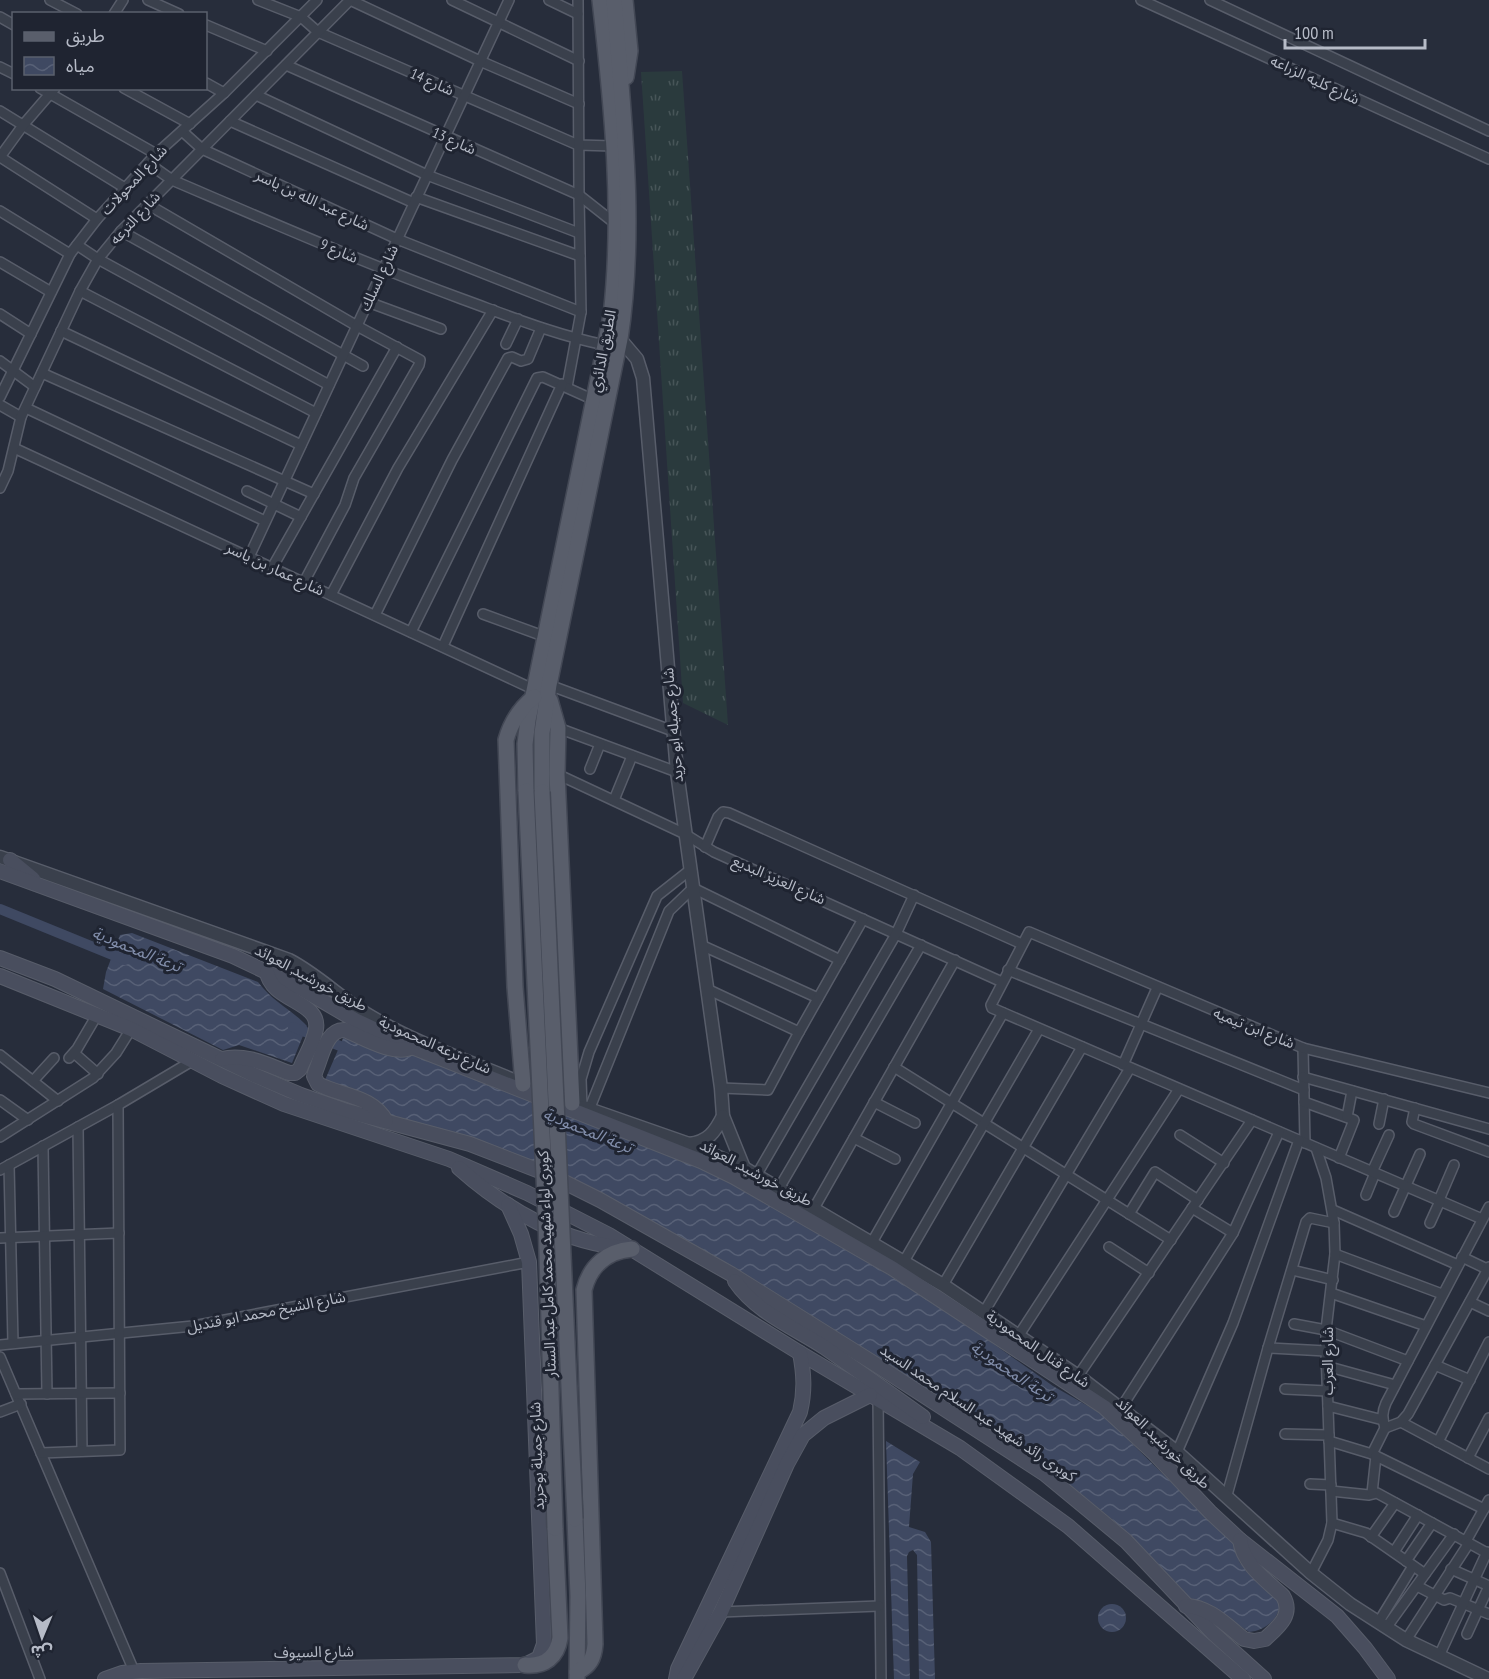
<svg xmlns="http://www.w3.org/2000/svg" width="1489" height="1679" font-family="'PT Sans Narrow','Noto Sans Arabic',sans-serif">
	<defs>
		<pattern id="grass-tufts" width="24" height="20" patternUnits="userSpaceOnUse" patternTransform="scale(1.5)"><rect width="24" height="20" fill="#2a3a3d"/><path d="M3 7l-1-3M5 7V3M7 7l1-3M15 17l-1-3M17 17v-4M19 17l1-3" fill="none" stroke="#475558"/></pattern>
		<pattern id="water-waves" width="16" height="10" patternUnits="userSpaceOnUse" patternTransform="scale(1.5)"><rect width="16" height="10" fill="#3f4962"/><path d="M0 5q4-4 8 0t8 0" fill="none" stroke="#586177"/></pattern>
	</defs>
	<rect width="100%" height="100%" fill="#272d3b"/>
	<polygon fill="url(#grass-tufts)" points="682,71 728,725 683,703 641,72"/>
	<g fill="url(#water-waves)">
		<path d="M132,933L258,982C274,1003 290,1008 307,1026L292,1063L239,1045L223,1050L103,989L106,972L120,935Z"/>
		<path d="M344,1036C365,1046 392,1063 414,1054L686,1160L746,1191L871,1264L954,1316L1053,1386L1102,1414L1233,1543L1240,1563L1280,1603C1279,1620 1264,1631 1249,1632L1204,1602L1191,1599L1144,1549L1114,1521L1063,1479L968,1416L576,1181L391,1117L377,1102L325,1080Z"/>
		<polygon points="886,1441 920,1462 913,1474 909,1527 925,1532 931,1542 935,1679 919,1679 917,1555 913,1550 909,1552 907,1556 910,1679 894,1679"/>
		<circle cx="1112" cy="1618" r="14"/>
	</g>
	<g fill="none" stroke-linecap="round" stroke-linejoin="round">
		<g stroke="#3f4962" stroke-width="10">
			<polyline points="0,909 125,960"/>
			<polyline points="293,1027 350,1050"/>
		</g>
		<defs>
			<g id="minor">
				<polyline points="50,0 77,14"/>
				<polyline points="148,0 179,14"/>
				<polyline points="258,0 301,17 318,32 578,145 613,146"/>
				<polyline points="350,0 480,61 579,104"/>
				<polyline points="452,0 579,61"/>
				<polyline points="549,0 578,14"/>
				<polyline points="1141,0 1489,159"/>
				<polyline points="1210,0 1489,131"/>
				<polyline points="114,14 123,0"/>
				<polyline points="0,17 14,25"/>
				<polyline points="206,25 267,51"/>
				<polyline points="286,65 579,195 617,225"/>
				<polyline points="0,67 14,74"/>
				<polyline points="206,83 224,93"/>
				<polyline points="40,88 156,154"/>
				<polyline points="124,88 190,124"/>
				<polyline points="256,95 427,175 579,233"/>
				<polyline points="0,111 125,188"/>
				<polyline points="230,121 414,203"/>
				<polyline points="182,131 202,149 397,239 581,312"/>
				<polyline points="0,157 97,219"/>
				<polyline points="0,157 24,124 55,88"/>
				<path d="M148,163L172,180C268,221 364,263 462,299C509,316 555,335 605,345"/>
				<polyline points="416,197 580,256"/>
				<polyline points="147,204 357,326 420,360 419,365 354,478 345,505 304,582"/>
				<polyline points="0,211 70,254"/>
				<polyline points="121,231 363,366"/>
				<polyline points="77,245 98,259 329,385"/>
				<polyline points="0,262 51,292"/>
				<polyline points="80,291 316,413"/>
				<polyline points="368,302 441,329"/>
				<polyline points="0,314 31,334"/>
				<polyline points="61,331 301,445"/>
				<polyline points="506,344 518,319"/>
				<polyline points="0,361 35,387"/>
				<polyline points="42,373 314,494"/>
				<polyline points="567,387 581,312 579,195 578,0"/>
				<polyline points="0,397 70,254 97,219 156,154 224,93 317,0"/>
				<polyline points="0,405 21,417"/>
				<polyline points="26,408 265,521"/>
				<polyline points="14,448 535,690"/>
				<polyline points="0,488 8,471 21,417 80,291 98,259 121,231 350,0"/>
				<polyline points="247,491 301,517"/>
				<polyline points="249,557 509,0"/>
				<polyline points="272,568 397,347"/>
				<polyline points="331,595 398,468 493,310"/>
				<polyline points="483,614 546,637"/>
				<polyline points="375,615 452,460 508,358 512,357 521,361 528,359 541,328"/>
				<polyline points="411,632 537,378 543,377 594,400"/>
				<polyline points="443,646 562,384"/>
				<polyline points="549,685 673,731"/>
				<polyline points="558,728 677,772"/>
				<polyline points="590,769 600,744"/>
				<polyline points="557,774 685,834 714,852 1002,982"/>
				<polyline points="614,800 632,756"/>
				<polyline points="705,847 718,817 723,812 729,813 1022,944"/>
				<polyline points="701,945 818,998"/>
				<polyline points="1008,970 1304,1090"/>
				<polyline points="707,989 799,1032"/>
				<polyline points="1303,1048 1305,1143"/>
				<polyline points="74,1053 98,1074"/>
				<polyline points="0,1055 58,1101"/>
				<polyline points="69,1058 77,1049 97,1015"/>
				<polyline points="1123,1065 1157,988"/>
				<polyline points="894,1067 1171,1240"/>
				<polyline points="1303,1077 1489,1129"/>
				<polyline points="33,1081 54,1058"/>
				<polyline points="721,1088 768,1090 799,1032 863,919"/>
				<polyline points="0,1100 28,1120"/>
				<polyline points="874,1102 915,1123"/>
				<polyline points="1304,1102 1354,1120 1339,1158"/>
				<polyline points="582,1107 581,1079 589,1052 657,896 690,870"/>
				<polyline points="1415,1108 1412,1122 1414,1124 1489,1152"/>
				<polyline points="589,1110 669,911 693,888 840,960"/>
				<polyline points="1347,1117 1352,1091"/>
				<polyline points="1379,1124 1384,1099"/>
				<polyline points="78,1127 82,1451"/>
				<polyline points="1180,1135 1224,1163"/>
				<polyline points="0,1137 93,1078 116,1053 131,1029"/>
				<polyline points="854,1138 895,1159"/>
				<polyline points="43,1146 47,1394"/>
				<polyline points="9,1165 13,1343"/>
				<polyline points="0,1170 118,1105 192,1061"/>
				<polyline points="1372,1172 1389,1135"/>
				<polyline points="756,1176 896,934 914,895"/>
				<polyline points="778,1190 921,945"/>
				<polyline points="1366,1195 1375,1173"/>
				<polyline points="1439,1200 1454,1165"/>
				<polyline points="1192,1208 1233,1233"/>
				<polyline points="813,1210 955,960"/>
				<polyline points="1333,1210 1458,1265"/>
				<polyline points="1394,1212 1420,1154"/>
				<polyline points="1129,1214 1155,1172 1198,1200"/>
				<polyline points="1482,1219 992,1008 991,1005 1029,932 1303,1048 1489,1093"/>
				<polyline points="1430,1223 1440,1201"/>
				<polyline points="0,1238 119,1233"/>
				<polyline points="871,1244 1003,1013"/>
				<polyline points="1109,1247 1149,1273"/>
				<polyline points="1335,1254 1442,1294"/>
				<polyline points="1462,1257 1489,1270"/>
				<polyline points="903,1263 1039,1029"/>
				<polyline points="1292,1270 1333,1280"/>
				<polyline points="943,1285 1082,1047"/>
				<polyline points="1331,1293 1426,1326"/>
				<polyline points="1470,1302 1489,1311"/>
				<polyline points="984,1312 1130,1068"/>
				<polyline points="1294,1324 1326,1330 1408,1361"/>
				<polyline points="1019,1335 1179,1089"/>
				<polyline points="0,1345 193,1326 529,1262"/>
				<polyline points="1268,1348 1326,1351"/>
				<polyline points="0,1357 134,1671"/>
				<polyline points="1435,1365 1470,1380"/>
				<polyline points="1326,1366 1395,1385"/>
				<polyline points="1078,1376 1252,1120"/>
				<polyline points="1285,1389 1327,1391"/>
				<polyline points="16,1394 120,1393"/>
				<polyline points="878,1400 881,1679"/>
				<polyline points="1328,1406 1383,1420"/>
				<polyline points="1121,1408 1233,1233 1279,1132"/>
				<polyline points="0,1412 21,1404"/>
				<polyline points="1401,1422 1489,1469"/>
				<polyline points="1385,1428 1401,1422 1408,1414 1489,1267"/>
				<polyline points="1285,1434 1329,1435"/>
				<polyline points="1329,1441 1372,1454 1484,1509"/>
				<polyline points="1438,1442 1489,1342"/>
				<polyline points="1177,1452 1233,1323 1299,1140"/>
				<polyline points="41,1453 120,1450 118,1105"/>
				<path d="M1372,1454L1385,1428C1382,1418 1382,1412 1386,1403L1489,1207"/>
				<polyline points="1468,1458 1489,1418"/>
				<polyline points="1310,1484 1331,1485"/>
				<polyline points="1331,1491 1369,1495 1377,1493 1489,1554"/>
				<polyline points="1372,1493 1376,1456"/>
				<polyline points="1227,1495 1268,1348 1306,1222 1310,1218 1334,1223"/>
				<polyline points="1332,1523 1366,1533 1425,1574"/>
				<polyline points="1371,1537 1395,1503"/>
				<polyline points="1466,1541 1489,1500"/>
				<polyline points="1394,1552 1418,1515"/>
				<polyline points="1406,1561 1432,1523"/>
				<polyline points="1451,1569 1489,1586 1467,1634"/>
				<polyline points="0,1573 40,1679"/>
				<polyline points="1311,1573 1328,1540 1332,1523 1326,1351 1326,1330 1335,1254 1334,1223 1326,1178 1316,1148"/>
				<polyline points="1417,1586 1444,1600 1450,1598 1489,1614"/>
				<polyline points="721,1612 879,1606"/>
				<polyline points="1378,1623 1413,1566"/>
				<polyline points="1386,1628 1454,1534"/>
				<polyline points="1406,1640 1469,1543"/>
				<polyline points="1439,1656 1487,1552"/>
			</g>
			<g id="tertiary">
				<polyline points="620,339 637,359 643,378 677,772 721,1088 723,1116 744,1168"/>
				<path d="M0,857L289,960C318,975 340,998 368,1015C413,1042 463,1059 511,1079"/>
				<polyline points="583,1107 689,1144 744,1168 943,1285 1078,1376 1177,1452 1311,1573 1350,1604 1406,1640 1488,1679"/>
				<path d="M689,1144C708,1142 715,1132 723,1116"/>
			</g>
			<g id="secondary">
				<polyline points="10,860 33,879"/>
				<polyline points="0,871 233,956 302,989 355,1020 412,1047 701,1161 734,1177 892,1268 1104,1407 1153,1452 1210,1512 1240,1540 1337,1616 1365,1648 1388,1679"/>
				<polyline points="0,958 55,979 254,1075 301,1095 347,1111 470,1144 550,1175 600,1200 731,1274 875,1364 1045,1474 1126,1541 1213,1633 1264,1679"/>
				<polyline points="0,976 131,1029 222,1076 284,1104 449,1159 527,1193 609,1235 800,1353 960,1448 1068,1526 1243,1679"/>
				<path d="M222,1059C245,1053 268,1065 289,1073H295L300,1069C305,1056 314,1042 316,1029C321,1001 271,1001 267,972"/>
				<path d="M386,1121C373,1096 341,1096 318,1084L314,1076L316,1070C322,1056 326,1029 345,1030C362,1037 395,1057 412,1047"/>
				<path d="M459,1168C505,1209 566,1245 629,1248"/>
				<path d="M735,1281C756,1312 793,1327 824,1347C857,1370 890,1393 923,1417"/>
				<path d="M1186,1606C1210,1607 1226,1625 1244,1639L1254,1641L1265,1639C1278,1627 1294,1615 1283,1596C1266,1580 1243,1564 1240,1540"/>
				<polyline points="105,1679 122,1673 141,1671 525,1665 539,1658 544,1644 529,1262 521,1234 508,1205"/>
				<path d="M676,1679L678,1669L800,1412C805,1391 804,1374 800,1353"/>
				<polyline points="684,1679 721,1612 787,1464 803,1435 824,1418 870,1395"/>
			</g>
			<g id="primary">
				<polyline points="625,0 630,51 626,77"/>
				<polyline points="550,700 558,728 557,774 572,1103"/>
				<path d="M526,791L525,744L528,720L611,316C623,211 612,104 600,0"/>
				<path d="M542,792V733L549,685L620,339C637,226 623,113 614,0"/>
				<path d="M523,1084L515,987L506,740C511,722 519,709 534,697"/>
				<polyline points="575,1519 578,1596 577,1679"/>
				<path d="M525,1665C545,1667 557,1657 560,1638L555,1528"/>
				<path d="M577,1672C590,1666 594,1658 595,1644L584,1290C590,1266 607,1251 632,1249"/>
			</g>
		</defs>
		<use href="#minor" stroke="#585d6a" stroke-width="12"/>
		<use href="#tertiary" stroke="#585d6a" stroke-width="15"/>
		<use href="#secondary" stroke="#585d6a" stroke-width="16"/>
		<use href="#primary" stroke="#434855" stroke-width="18"/>
		<use href="#minor" stroke="#3a404c" stroke-width="9"/>
		<use href="#tertiary" stroke="#3a404c" stroke-width="12"/>
		<use href="#secondary" stroke="#494e5e" stroke-width="14"/>
		<use href="#primary" stroke="#595e6b" stroke-width="15"/>
		<defs>
			<g id="primary-bridge">
				<polyline points="526,791 546,1218 555,1528"/>
				<polyline points="542,792 575,1519"/>
			</g>
		</defs>
		<use href="#primary-bridge" stroke="#434855" stroke-width="18" stroke-linecap="butt"/>
		<use href="#primary-bridge" stroke="#595e6b" stroke-width="15"/>
	</g>
	<g text-anchor="middle" stroke-width="6" stroke-linejoin="round" paint-order="stroke">
		<g font-size="15" fill="#b6bbc7" stroke="#1f2431">
			<text transform="translate(1315 80) rotate(25)" y="5">شارع كليه الزراعه</text>
			<text transform="translate(432 82) rotate(24)" y="5">شارع 14</text>
			<text transform="translate(454 141) rotate(24)" y="5">شارع 13</text>
			<text transform="translate(134 180) rotate(-47)" y="5">شارع المحولات</text>
			<text transform="translate(312 200) rotate(25)" y="5">شارع عبد الله بن ياسر</text>
			<text transform="translate(135 218) rotate(-47)" y="5">شارع الترعه</text>
			<text transform="translate(339 251) rotate(23)" y="5">شارع 9</text>
			<text transform="translate(379 278) rotate(-65)" y="5">شارع السلك</text>
			<text transform="translate(603 351) rotate(-79)" y="5">الطريق الدائري</text>
			<text transform="translate(275 569) rotate(25)" y="5">شارع عمار بن ياسر</text>
			<text transform="translate(673 725) rotate(-95)" y="5">شارع جميله ابو حريد</text>
			<text transform="translate(779 880) rotate(24)" y="5">شارع العزيز البديع</text>
			<text transform="translate(311 978) rotate(28)" y="5">طريق خورشيد, العوائد</text>
			<text transform="translate(1254 1028) rotate(22)" y="5">شارع ابن تيميه</text>
			<text transform="translate(435 1045) rotate(24)" y="5">شارع ترعه المحمودية</text>
			<text transform="translate(756 1173) rotate(28)" y="5">طريق خورشيد, العوائد</text>
			<text transform="translate(547 1264) rotate(-92)" y="5">كوبرى لواء شهيد محمد كامل عبد الستار</text>
			<text transform="translate(266 1312) rotate(-11)" y="5">شارع الشيخ محمد ابو قنديل</text>
			<text transform="translate(1038 1349) rotate(35)" y="5">شارع قنال المحمودية</text>
			<text transform="translate(1328 1361) rotate(-90)" y="5">شارع العرب</text>
			<text transform="translate(978 1413) rotate(34)" y="5">كوبرى رائد شهيد عبد السلام محمد السيد</text>
			<text transform="translate(1163 1443) rotate(44)" y="5">طريق خورشيد, العوائد</text>
			<text transform="translate(537 1456) rotate(-92)" y="5">شارع جميلة بوحريد</text>
			<text transform="translate(314 1652) rotate(-1)" y="5">شارع السيوف</text>
		</g>
		<g font-size="16" font-style="italic" fill="#828eab" stroke="#1f2431">
			<text transform="translate(137 949) rotate(22)" y="6">ترعة المحمودية</text>
			<text transform="translate(588 1130) rotate(22)" y="6">ترعة المحمودية</text>
			<text transform="translate(1012 1371) rotate(34)" y="6">ترعة المحمودية</text>
		</g>
	</g>
	<rect x="12" y="12" width="195" height="78" fill="#1f2431" stroke="#5b606d" stroke-width="1.5"/>
	<rect x="24" y="32" width="30" height="9" fill="#595e6b" stroke="#5b606d" stroke-width="1.5"/>
	<text x="66" y="42" font-size="18" fill="#b6bbc7">طريق</text>
	<rect x="24" y="57" width="30" height="18" fill="url(#water-waves)" stroke="#5b606d" stroke-width="1.5"/>
	<text x="66" y="72" font-size="18" fill="#b6bbc7">مياه</text>
	<g transform="translate(42 1637) rotate(182)" stroke="#1f2431" stroke-width="4.5" paint-order="stroke">
	<path d="M0-4.5L10 22L0 15L-10 22Z" fill="#b6bbc7"/>
	<text y="-9" font-size="16" font-weight="bold" text-anchor="middle" fill="#b6bbc7">ش</text>
	</g>
	<path d="M1285 39v9h140v-9" fill="none" stroke="#b6bbc7" stroke-width="3"/>
	<text x="1294" y="39" font-size="18" fill="#b6bbc7" stroke="#1f2431" stroke-width="4.5" paint-order="stroke">100 m</text>
</svg>
